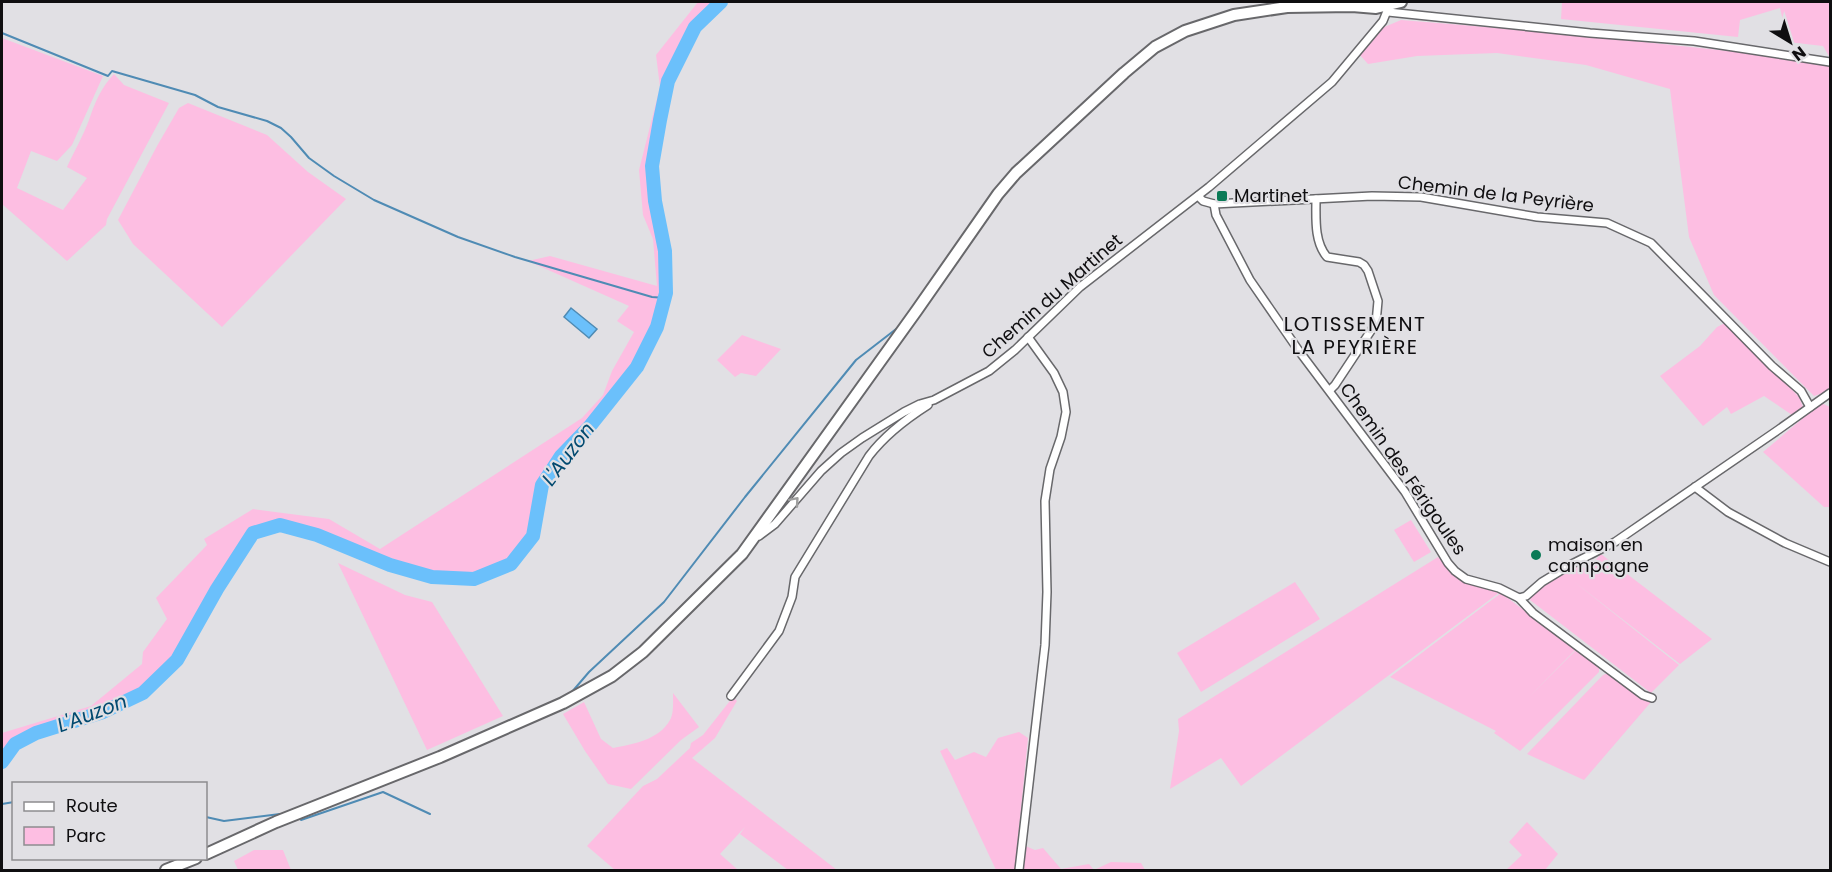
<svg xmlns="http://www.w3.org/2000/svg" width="1832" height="872" font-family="Poppins,sans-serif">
	<rect width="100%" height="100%" fill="#e1e0e4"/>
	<g fill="#fdbee2">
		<polygon points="698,2 717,2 693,26 666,82 649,166 653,200 662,251 664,293 653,327 635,366 587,425 559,454 539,482 530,533 508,561 473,576 432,575 390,564 316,533 280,524 252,531 215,588 174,659 142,691 101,711 36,731 14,743 2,759 2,733 91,706 142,664 143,652 167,619 156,598 207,545 204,539 253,509 329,519 380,549 582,418 603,395 612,371 634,332 617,321 629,306 528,261 550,256 657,286 653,239 643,215 639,170 660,87 656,55"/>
		<polygon points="1562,2 1830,2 1830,58 1823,46 1788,42 1780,8 1740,20 1738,37 1561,19"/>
		<polygon points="1401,20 1559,33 1738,52 1823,64 1830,67 1830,388 1826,392 1814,396 1714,295 1689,237 1670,89 1586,65 1497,53 1417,56 1368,64 1359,54 1382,28"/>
		<path d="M2,38L103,76L72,145L57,161L31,151L17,188L63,210L87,178L67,167C74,152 83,136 89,120C95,102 101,88 114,74L124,85L169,103L107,219L106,225L67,261L2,204Z"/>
		<polygon points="188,103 267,135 308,172 346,199 222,327 133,244 118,220 157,146 179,108"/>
		<polygon points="1727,322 1799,397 1803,407 1792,415 1764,396 1731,414 1727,407 1703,426 1660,376 1700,346 1717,327"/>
		<polygon points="742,335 781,349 756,376 741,373 735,377 717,360"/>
		<polygon points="1821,403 1830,407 1830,507 1824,507 1763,452"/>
		<polygon points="1411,520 1431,552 1414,562 1394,530"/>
		<polygon points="1601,554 1712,639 1680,664 1572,580 1679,665 1651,693 1530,600 1532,594 1562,573 1564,574 1575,567 1588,568"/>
		<path d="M1438,557C1460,583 1468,584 1500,592L1241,786L1221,758L1170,789L1179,731L1178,719Z"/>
		<polygon points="338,563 405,595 432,602 503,716 427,750"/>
		<polygon points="1295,582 1320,619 1201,692 1177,653"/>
		<polygon points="1501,593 1576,649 1529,697 1577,649 1599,667 1599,672 1520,751 1494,733 1496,731 1390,677"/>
		<polygon points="1608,673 1644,699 1651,702 1584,780 1527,754 1603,675"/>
		<path d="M673,693L699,727L681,740L631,789L608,784L585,751L563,714L584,702L601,739L613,748C633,744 659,740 670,720C674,713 673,701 673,693Z"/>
		<polygon points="733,697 737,701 715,738 692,758 837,870 788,870 740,834 745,827 720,854 738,870 615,870 587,846 643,786 657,779 690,748 691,743 703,735"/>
		<polygon points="1019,732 1028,738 1015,870 996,870 940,751 947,748 955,760 974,752 986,757 998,738"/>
		<polygon points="1527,822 1558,854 1545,870 1506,870 1522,855 1509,842"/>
		<polygon points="1023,845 1035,850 1043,848 1061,869 1089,864 1094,870 1111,862 1141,863 1145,870 1022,870"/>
		<polygon points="254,850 283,850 291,870 238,870 234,861"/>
	</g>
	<polygon fill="#6bc0fb" stroke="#4f8bb4" stroke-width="1.5" points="571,308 597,329 589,338 564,317"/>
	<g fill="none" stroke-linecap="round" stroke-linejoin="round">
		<g stroke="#4f8bb4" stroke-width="2">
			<polyline points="2,33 108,76 112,71 195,95 218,107 267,121 281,128 291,137 309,158 334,176 374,200 458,237 515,257 652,297 665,298"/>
			<polyline points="571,693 589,672 664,602 745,497 856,360 900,326"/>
			<polyline points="2,804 14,802"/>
			<polyline points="206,817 224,821 280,814"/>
			<polyline points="301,820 383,792 430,814"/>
		</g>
		<polyline stroke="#6bc0fb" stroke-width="14" points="2,762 15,744 36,733 103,712 143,693 177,660 217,589 253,533 280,525 317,535 390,565 432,577 474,579 511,564 533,536 542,485 561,456 590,426 637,367 657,327 666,293 665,251 655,201 652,166 660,120 668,81 695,27 721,2"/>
		<defs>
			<g id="street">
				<polyline points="1388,12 1590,33 1694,41 1830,62"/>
				<polyline points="1198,196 1203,201 1214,204 1372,196 1421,197 1537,217 1607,223 1651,243 1772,366 1801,391 1810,407"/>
				<path d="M1316,199C1316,218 1314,242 1327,257L1359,262L1364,265L1368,271L1378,301L1376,323L1335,385L1330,390"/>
				<polyline points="1214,204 1216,215 1250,280 1299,351 1405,492 1448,563 1455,571 1466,579 1499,588 1519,598 1533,613 1643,695 1652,698"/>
				<polyline points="1695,487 1728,512 1785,543 1830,562"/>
				<polyline points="759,536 775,524 821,471 841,453 862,438 904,412 920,404 934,400 989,371 1015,350 1080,287 1209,187 1332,82 1383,21 1389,6"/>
				<polyline points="1519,598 1526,596 1542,582 1570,565 1615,542 1778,430 1830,393"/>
				<path d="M731,696L779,631L792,597L795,577L869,456C885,435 906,419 928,405"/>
				<polyline points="1019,870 1045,645 1047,592 1045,501 1050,469 1061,437 1066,412 1063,392 1054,373 1028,337"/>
			</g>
			<g id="secondary">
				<polyline points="206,854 276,822 440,757 563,703 612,676 643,652 742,554 917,310 998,194 1016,173 1124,73 1155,47 1185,31 1234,15 1287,7 1352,6 1376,8 1401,2"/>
				<polyline points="166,870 196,858"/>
			</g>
		</defs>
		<use href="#street" stroke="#68686b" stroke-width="10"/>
		<use href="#secondary" stroke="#68686b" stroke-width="14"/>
		<use href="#street" stroke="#fff" stroke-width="7"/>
		<use href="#secondary" stroke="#fff" stroke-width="10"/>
	</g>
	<defs><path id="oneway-chevron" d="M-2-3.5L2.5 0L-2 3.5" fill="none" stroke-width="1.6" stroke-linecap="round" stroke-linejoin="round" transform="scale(1.5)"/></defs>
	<use stroke="#9f9f9f" href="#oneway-chevron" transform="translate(795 501) rotate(-49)"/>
	<g fill="#0a7a56" stroke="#e1e0e4" stroke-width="2">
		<rect x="1216" y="190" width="12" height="12" rx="3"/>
		<circle cx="1536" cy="555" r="6"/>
	</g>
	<g text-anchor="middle" stroke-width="4.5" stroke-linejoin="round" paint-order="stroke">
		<g font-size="18" fill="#0f0e10" stroke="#e1e0e4">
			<text transform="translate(1496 194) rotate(7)" y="6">Chemin de la Peyrière</text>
			<text transform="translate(1052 296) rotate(-41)" y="6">Chemin du Martinet</text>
			<text transform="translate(1403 469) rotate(55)" y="6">Chemin des Férigoules</text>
		</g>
		<g font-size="18" fill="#0f0e10" stroke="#e1e0e4" text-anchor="start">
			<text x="1234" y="202">Martinet</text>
			<text x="1548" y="551">maison en<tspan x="1548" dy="21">campagne</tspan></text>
		</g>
		<g font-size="20" letter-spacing="1.5" fill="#0f0e10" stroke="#e1e0e4">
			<text x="1355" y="331">LOTISSEMENT<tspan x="1355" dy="23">LA PEYRIÈRE</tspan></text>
		</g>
		<g font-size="20" font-style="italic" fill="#01496f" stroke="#e1e0e4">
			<text transform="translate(568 454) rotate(-53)" y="7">L'Auzon</text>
			<text transform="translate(92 713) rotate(-21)" y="7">L'Auzon</text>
		</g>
	</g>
	<rect width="1832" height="872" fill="none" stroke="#0f0e10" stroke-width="6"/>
	<rect x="12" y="782" width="195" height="78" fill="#e1e0e4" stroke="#8d8c8f" stroke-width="1.5"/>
	<rect x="24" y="802" width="30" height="9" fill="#ffffff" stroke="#8d8c8f" stroke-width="1.5"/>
	<text x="66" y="812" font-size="18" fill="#0f0e10">Route</text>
	<rect x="24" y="827" width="30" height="18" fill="#fdbee2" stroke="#8d8c8f" stroke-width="1.5"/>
	<text x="66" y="842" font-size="18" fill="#0f0e10">Parc</text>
	<g transform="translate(1790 42) rotate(142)" stroke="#e1e0e4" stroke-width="4.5" paint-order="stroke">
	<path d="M0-4.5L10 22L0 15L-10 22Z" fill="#0f0e10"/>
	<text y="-9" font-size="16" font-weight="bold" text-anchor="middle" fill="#0f0e10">N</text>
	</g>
</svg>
